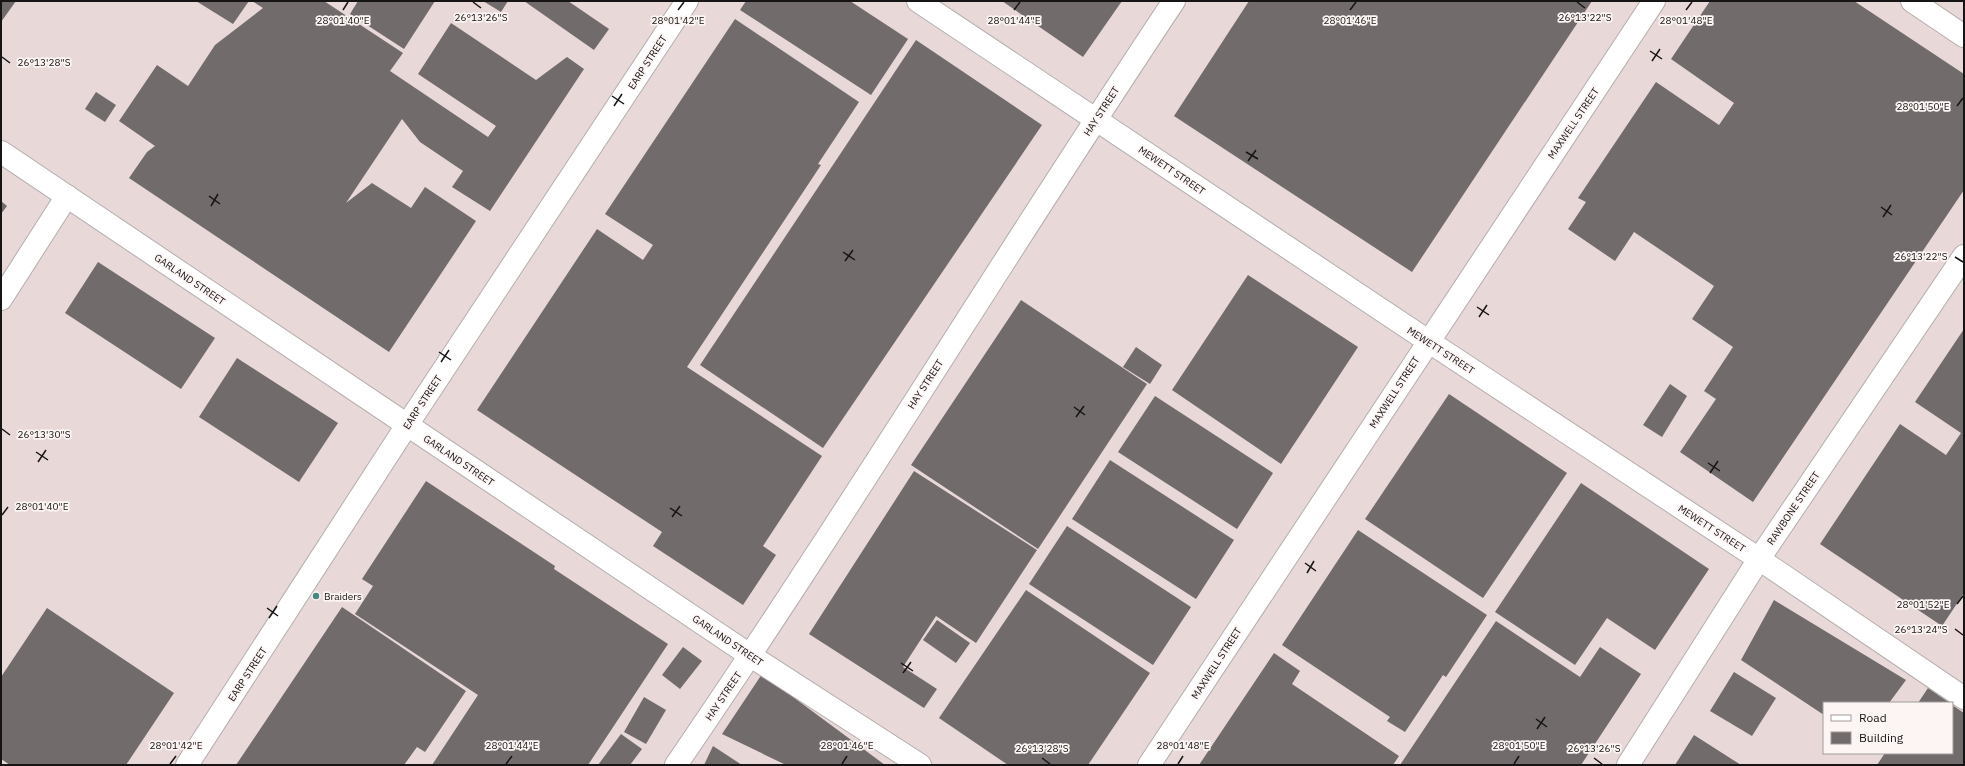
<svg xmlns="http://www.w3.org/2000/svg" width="1965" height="766" font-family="'IBM Plex Sans',sans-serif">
	<rect width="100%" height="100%" fill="#eee7e7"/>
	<path fill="#e8d8d8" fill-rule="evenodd" d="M1,1H1964V765H1ZM1824,703H1952V753H1824Z"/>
	<g fill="#716b6b">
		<polygon points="1,1 16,1 1,22"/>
		<polygon points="196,1 249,1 233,24"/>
		<polygon points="252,1 324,1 403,53 390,71 488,137 496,126 418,74 451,23 536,80 567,57 584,69 490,211 452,187 463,171 420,142 402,119 346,203 372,183 411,208 425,187 476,221 389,352 129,178 147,152 155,146 119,121 157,65 188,86 215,45 263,8"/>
		<polygon points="358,1 435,1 404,49 350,14"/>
		<polygon points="483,1 508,1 501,12"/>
		<polygon points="524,1 568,1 609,29 594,50"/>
		<polygon points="746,1 850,1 908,39 871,95 740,10"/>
		<polygon points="1002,1 1122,1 1083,57"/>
		<polygon points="1249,1 1592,1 1412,272 1174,116"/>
		<polygon points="1710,1 1854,1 1964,74 1964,190 1753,502 1680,452 1716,399 1704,391 1733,347 1692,319 1714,286 1634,232 1615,261 1568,229 1586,202 1578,198 1656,82 1719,125 1734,103 1671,59"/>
		<polygon points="735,19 859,102 818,164 821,165 687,367 822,456 763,546 776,555 743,605 653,546 662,532 477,410 597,229 643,260 653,245 605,214"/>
		<polygon points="916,40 1042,125 823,448 700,365"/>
		<polygon points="96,92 116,105 105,122 85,109"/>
		<polygon points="1,201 7,206 1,214"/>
		<polygon points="98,262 215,338 181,389 65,313"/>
		<polygon points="1248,275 1358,347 1281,464 1172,390"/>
		<polygon points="1021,300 1147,384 1038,549 911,465"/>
		<polygon points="1964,329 1964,593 1942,626 1820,544 1900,424 1946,455 1961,433 1915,402"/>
		<polygon points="1136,347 1162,365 1150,384 1123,367"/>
		<polygon points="237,358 338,423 299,482 199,417"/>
		<polygon points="1670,384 1687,396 1662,437 1643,425"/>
		<polygon points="1449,394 1567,473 1483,598 1365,519"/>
		<polygon points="1155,396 1273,473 1237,529 1118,452"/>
		<polygon points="1110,460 1234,540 1196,599 1072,519"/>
		<polygon points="914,471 1037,550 976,643 936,616 903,667 937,689 924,708 809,634"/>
		<polygon points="426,481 555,566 554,569 668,644 588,765 432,765 478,695 355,614 373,586 362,579"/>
		<polygon points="1581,483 1709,569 1655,650 1607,618 1575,665 1495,612"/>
		<polygon points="1067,526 1191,607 1153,665 1029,584"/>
		<polygon points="1358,530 1487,615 1446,677 1443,675 1405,732 1387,721 1390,717 1282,645"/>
		<polygon points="1026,590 1150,673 1088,765 1008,765 939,718"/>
		<polygon points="1774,600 1906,680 1889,703 1824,703 1824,715 1741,660"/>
		<polygon points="342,607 466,691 425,752 417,747 404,765 236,765"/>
		<polygon points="47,608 174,693 126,765 10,765 1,759 1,677"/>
		<polygon points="937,620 970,643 956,663 923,640"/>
		<polygon points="1496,621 1580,677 1600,647 1641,674 1581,765 1400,765"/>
		<polygon points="683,647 702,661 680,689 662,675"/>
		<polygon points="1274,653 1300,671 1292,684 1399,756 1393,765 1199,765"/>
		<polygon points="1734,672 1776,698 1752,736 1710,711"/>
		<polygon points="762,674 885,765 786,765 722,734"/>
		<polygon points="1928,688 1950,703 1918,703"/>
		<polygon points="644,697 666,710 646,744 624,732"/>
		<polygon points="1952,705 1964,713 1964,765 1877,765 1885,753 1952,753"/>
		<polygon points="621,734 642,749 630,765 598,765"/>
		<polygon points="1694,735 1741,765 1675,765"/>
		<polygon points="713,746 742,765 704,765"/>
	</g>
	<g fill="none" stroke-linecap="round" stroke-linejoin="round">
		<defs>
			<g id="street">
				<polyline points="1912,1 1964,36"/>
				<polyline points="1,152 751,656 920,765"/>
				<polyline points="1,299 67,196"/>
				<path d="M676,765C848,514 1005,254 1174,1"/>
				<polyline points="1149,765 1654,1"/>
				<polyline points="1628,765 1759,559 1964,256"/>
			</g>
			<g id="secondary">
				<polyline points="918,1 1428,341 1759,559 1964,698"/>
				<polyline points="187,765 407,425 687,1"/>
			</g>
		</defs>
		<use href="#street" stroke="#b5aeae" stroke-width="24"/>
		<use href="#secondary" stroke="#b5aeae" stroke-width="24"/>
		<use href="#street" stroke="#fff" stroke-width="22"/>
		<use href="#secondary" stroke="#fff" stroke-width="22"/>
	</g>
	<path fill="none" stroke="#161414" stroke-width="1.5" d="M473,2L481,8M1577,2L1585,8M343,10L348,2M678,10L684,2M1014,10L1020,2M1350,10L1356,2M1686,10L1692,2M1650,51L1662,59M2,57L10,63M1652,61L1660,49M612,96L624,104M614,106L622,94M1957,106L1963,98M1246,152L1258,159M1248,161L1256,150M209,196L220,204M211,206L218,194M1881,207L1892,215M1883,217L1891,205M843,252L855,260M1955,257L1963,262M845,261L853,250M1477,307L1489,315M1479,317L1487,305M439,352L451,360M441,362L449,350M1074,407L1085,415M1076,417L1084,406M2,429L10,435M36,452L48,460M38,462L46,450M1708,463L1720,471M1710,473L1718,461M670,508L682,516M2,515L8,507M672,517L680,506M1305,563L1316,571M1307,573L1314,561M1957,604L1963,596M267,608L278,616M269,618L277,606M1955,629L1963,635M901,663L913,671M903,673L911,662M1536,719L1547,727M1537,729L1545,717M1042,758L1050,764M1594,758L1602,764M170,764L176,756M506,764L512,756M842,764L847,756M1178,764L1183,756M1514,764L1519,756"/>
	<circle fill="#458a81" stroke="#fcf5f4" stroke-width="1.5" cx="316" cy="596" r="4"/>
	<g text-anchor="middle" stroke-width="3.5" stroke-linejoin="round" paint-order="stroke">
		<g font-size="10" fill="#161414" stroke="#fcf5f4">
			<text transform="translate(647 62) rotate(-57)" y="4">EARP STREET</text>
			<text transform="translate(1101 111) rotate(-57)" y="4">HAY STREET</text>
			<text transform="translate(1573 123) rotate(-56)" y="4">MAXWELL STREET</text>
			<text transform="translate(1172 170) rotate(34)" y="4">MEWETT STREET</text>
			<text transform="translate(190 279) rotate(34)" y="4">GARLAND STREET</text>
			<text transform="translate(1441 350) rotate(33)" y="4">MEWETT STREET</text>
			<text transform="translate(925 384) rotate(-57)" y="4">HAY STREET</text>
			<text transform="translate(1394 392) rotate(-57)" y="4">MAXWELL STREET</text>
			<text transform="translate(422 402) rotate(-57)" y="4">EARP STREET</text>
			<text transform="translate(459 460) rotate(34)" y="4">GARLAND STREET</text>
			<text transform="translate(1793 508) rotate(-56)" y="4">RAWBONE STREET</text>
			<text transform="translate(1712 528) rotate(33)" y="4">MEWETT STREET</text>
			<text transform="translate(728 640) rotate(34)" y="4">GARLAND STREET</text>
			<text transform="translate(1216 663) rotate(-57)" y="4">MAXWELL STREET</text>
			<text transform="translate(247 674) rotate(-57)" y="4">EARP STREET</text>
			<text transform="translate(723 696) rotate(-56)" y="4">HAY STREET</text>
		</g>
		<g font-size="10" fill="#161414" stroke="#fcf5f4" text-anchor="start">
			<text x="324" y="600">Braiders</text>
		</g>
	</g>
	<g font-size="10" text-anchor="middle" fill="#161414" stroke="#fcf5f4" stroke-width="3.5" stroke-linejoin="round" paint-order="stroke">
		<text x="481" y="21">26°13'26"S</text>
		<text x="1585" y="21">26°13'22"S</text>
		<text x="678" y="24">28°01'42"E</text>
		<text x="1014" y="24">28°01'44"E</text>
		<text x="1350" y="24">28°01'46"E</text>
		<text x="1686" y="24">28°01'48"E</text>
		<text x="343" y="24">28°01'40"E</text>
		<text x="44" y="66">26°13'28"S</text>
		<text x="1923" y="110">28°01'50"E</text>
		<text x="1921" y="260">26°13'22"S</text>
		<text x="44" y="438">26°13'30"S</text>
		<text x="42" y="510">28°01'40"E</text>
		<text x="1923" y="608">28°01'52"E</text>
		<text x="1921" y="633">26°13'24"S</text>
		<text x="176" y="749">28°01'42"E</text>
		<text x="512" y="749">28°01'44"E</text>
		<text x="847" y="749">28°01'46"E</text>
		<text x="1183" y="749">28°01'48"E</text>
		<text x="1519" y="749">28°01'50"E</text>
		<text x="1042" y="752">26°13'28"S</text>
		<text x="1594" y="752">26°13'26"S</text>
	</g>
	<rect width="1965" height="766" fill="none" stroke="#161414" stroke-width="4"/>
	<rect x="1823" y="702" width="130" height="52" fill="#fcf5f4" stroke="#a09b9a"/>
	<rect x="1831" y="715" width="20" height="6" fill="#ffffff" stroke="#a09b9a"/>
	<text x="1859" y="722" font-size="12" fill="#161414">Road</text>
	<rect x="1831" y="732" width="20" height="12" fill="#716b6b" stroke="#a09b9a"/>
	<text x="1859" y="742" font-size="12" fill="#161414">Building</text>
</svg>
